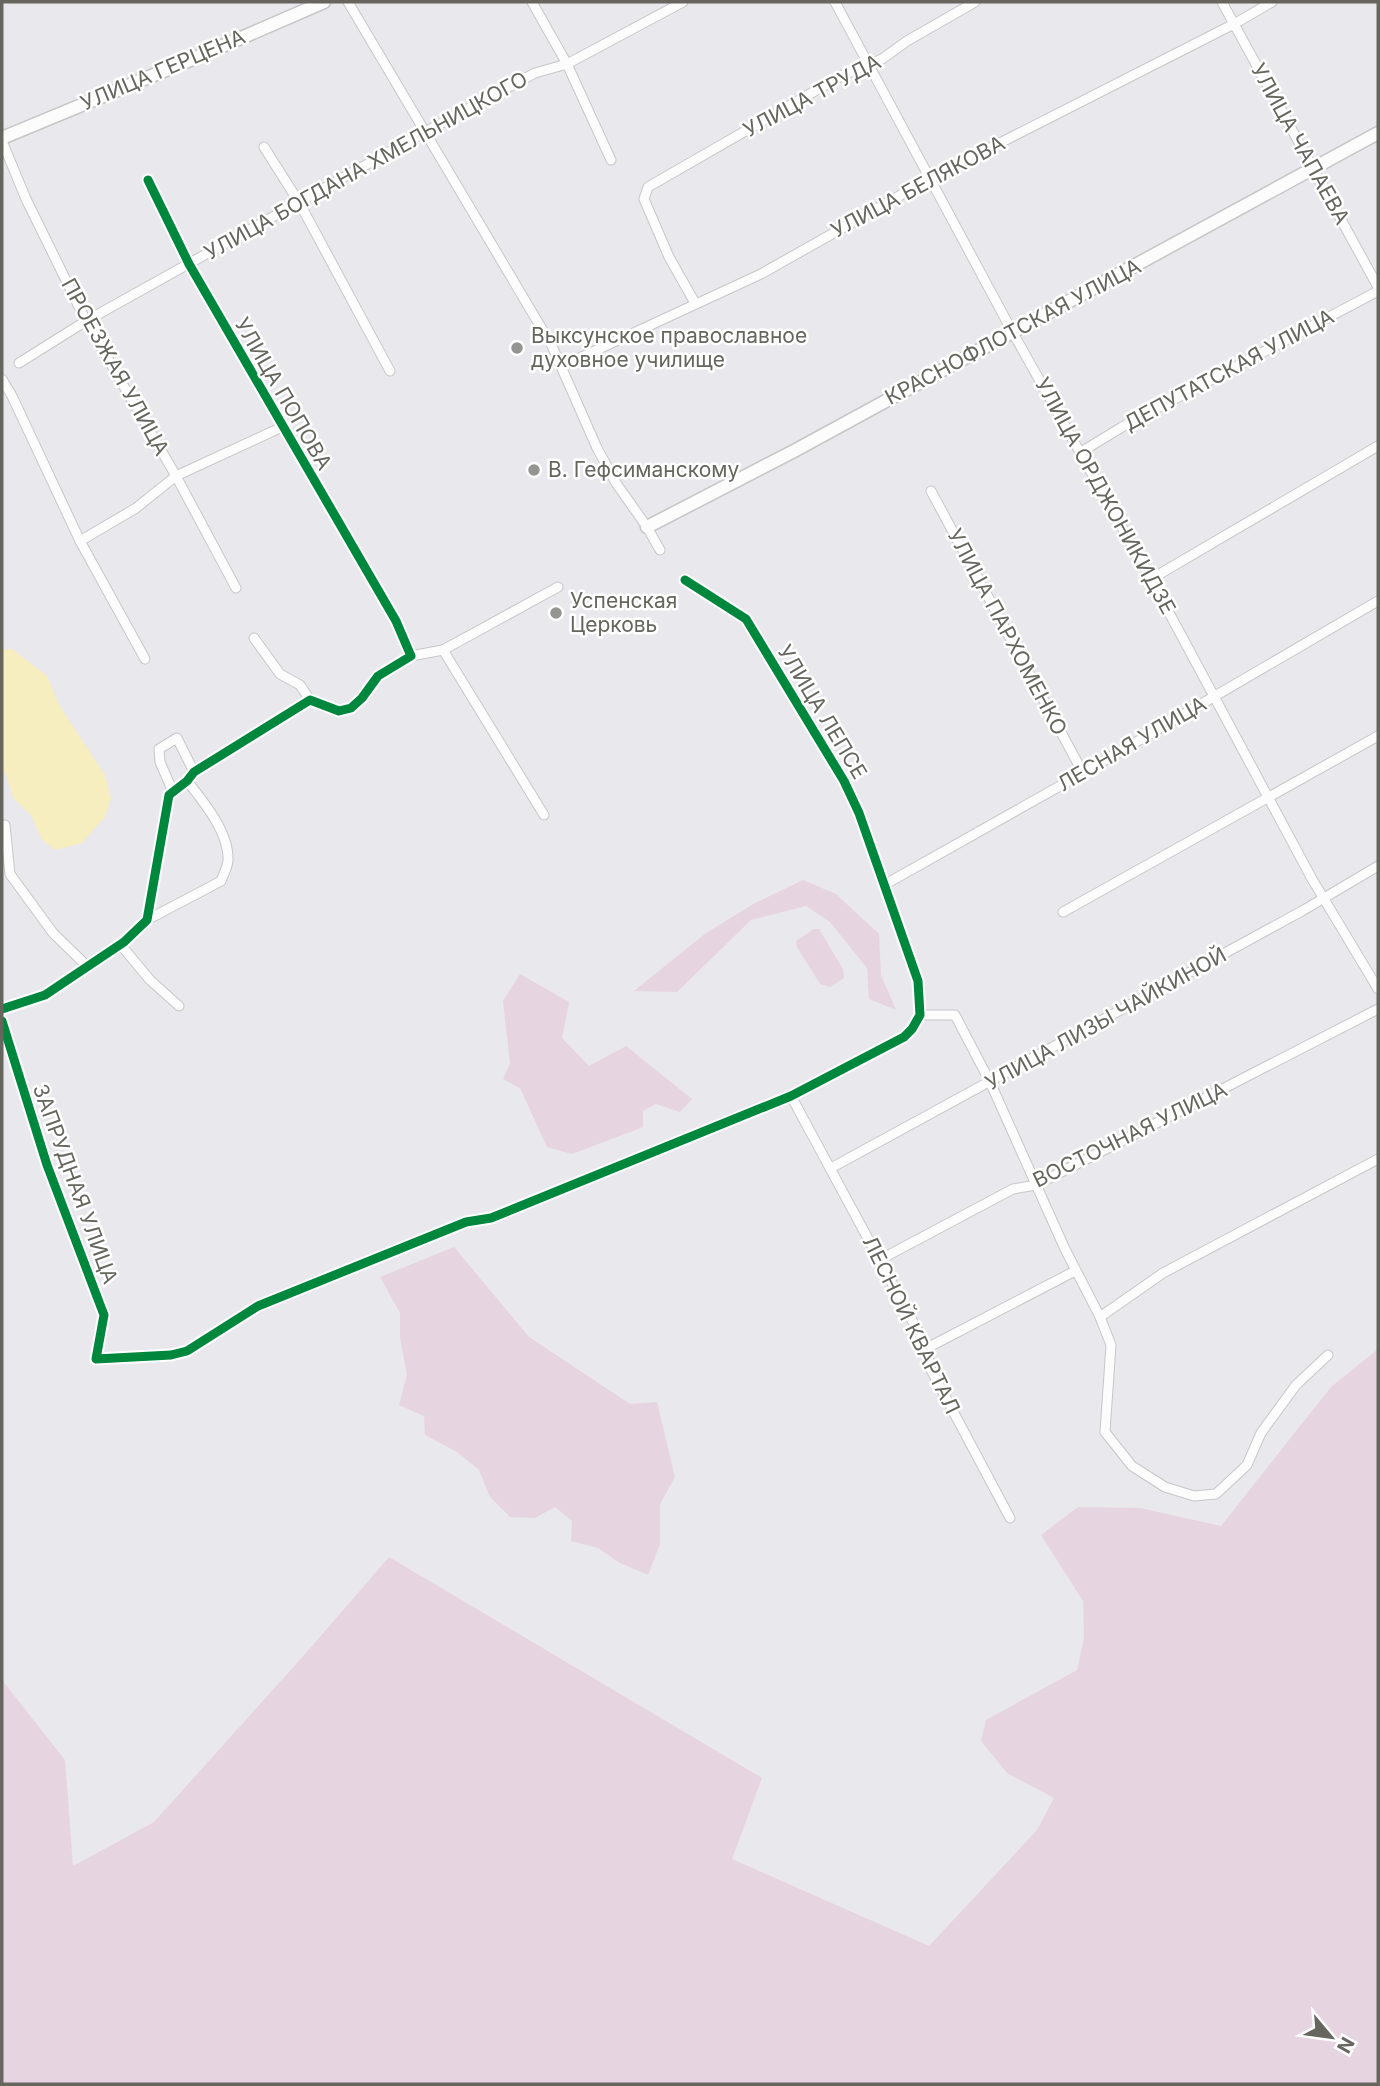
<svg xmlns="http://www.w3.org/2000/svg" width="1380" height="2086" font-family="Inter,sans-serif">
	<rect width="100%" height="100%" fill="#e9e8ed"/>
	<g fill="#e7d4e1">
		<polygon points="803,880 836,894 879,934 881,975 896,1010 869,999 867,968 830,922 806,906 751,920 677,992 634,991 706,933 755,903"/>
		<polygon points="814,929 819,929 843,969 844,978 830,987 820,984 797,947 796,941"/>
		<polygon points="520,974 569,1002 562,1038 589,1066 626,1046 692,1099 680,1112 656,1104 643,1111 643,1127 572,1154 547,1147 520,1088 503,1079 510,1064 503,1001"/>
		<polygon points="454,1247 529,1337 630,1404 657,1402 675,1477 660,1504 660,1544 648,1575 620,1563 598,1548 571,1541 572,1521 555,1507 535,1518 510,1517 490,1497 479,1470 457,1452 425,1435 424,1416 399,1405 407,1375 400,1338 400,1313 380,1277"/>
		<polygon points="1378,1349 1378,2084 2,2084 2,1680 65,1760 73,1866 154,1822 306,1653 389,1557 762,1778 732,1859 929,1946 1037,1830 1054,1798 1007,1773 981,1741 986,1720 1077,1670 1084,1638 1083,1601 1041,1535 1078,1507 1140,1508 1221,1526 1331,1387"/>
	</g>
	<polygon fill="#f6eebf" points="12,649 47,676 59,705 105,775 111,799 105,817 82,843 56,850 42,840 31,815 14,799 2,764 2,650"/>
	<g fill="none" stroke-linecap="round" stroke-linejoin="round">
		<defs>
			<g id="street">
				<polyline points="348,2 552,346 597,448 616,483 647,527 660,550"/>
				<polyline points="532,2 567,64 611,160"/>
				<polyline points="835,2 1013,333 1151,579 1312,879 1378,989"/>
				<polyline points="1222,2 1378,287"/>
				<polyline points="2,141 26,199 86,321 176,476 236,588"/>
				<polyline points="264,147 300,204 390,371"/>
				<polyline points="695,303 669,257 644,199 648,187 841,76 882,59 907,41 975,2"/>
				<polyline points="19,363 86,321 425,132 535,73 567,64 683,2"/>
				<polyline points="562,366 761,274 931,178 1234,24 1272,2"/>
				<polyline points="2,379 12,396 80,541 145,659"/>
				<polyline points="1081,452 1122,427 1378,291"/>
				<polyline points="931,491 1083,773"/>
				<polyline points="80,541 136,508 176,476 282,427"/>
				<polyline points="1151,579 1378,446"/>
				<polyline points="254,638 280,674 300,685 310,700"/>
				<polyline points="443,650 544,815"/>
				<polyline points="411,656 443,650 558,587"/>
				<polyline points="173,792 160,762 159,749 177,738 194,772"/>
				<polyline points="5,825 10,874 53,933 88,967"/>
				<polyline points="884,885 1083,773 1378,601"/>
				<polyline points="1063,912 1378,736"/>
				<path d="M147,920L221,881C223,875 228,867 228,860C229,832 203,801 187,781"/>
				<polyline points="120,944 150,980 179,1006"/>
				<polyline points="2,1009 45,995 124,942 147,920 169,795 187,781 194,772 310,700 339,711 351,708 362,698 378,676 411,656 396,621 189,264 148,180"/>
				<polyline points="920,1015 955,1015 990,1082 1065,1249 1100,1317 1111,1345 1105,1432 1132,1466 1165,1487 1194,1496 1216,1494 1247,1465 1261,1433 1296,1385 1328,1355"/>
				<polyline points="2,1021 47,1165 104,1315 96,1359 171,1355 187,1351 258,1306 466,1222 491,1218 791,1096 904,1037 912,1029 920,1015 918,981 859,813 844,781 746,619 685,580"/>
				<polyline points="791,1096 927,1348 930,1368 1010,1518"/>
				<polyline points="831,1168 1302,911 1378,866"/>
				<polyline points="881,1259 1013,1189 1036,1185 1378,1009"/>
				<polyline points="1100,1317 1163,1273 1378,1159"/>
				<polyline points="927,1348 1075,1271"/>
			</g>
			<g id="secondary">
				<polyline points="2,138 195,58 324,2"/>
				<polyline points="647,527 794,451 1378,133"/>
			</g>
		</defs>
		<use href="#street" stroke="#c7c7c8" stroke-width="11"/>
		<use href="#secondary" stroke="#c6c6c6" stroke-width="15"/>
		<use href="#street" stroke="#fcfcfc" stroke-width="9"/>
		<use href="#secondary" stroke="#fcfcfc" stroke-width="12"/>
		<defs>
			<g id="cycleway">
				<polyline points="2,1009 45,995 124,942 147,920 169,795 187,781 194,772 310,700 339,711 351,708 362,698 378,676 411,656 396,621 189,264 148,180"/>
				<polyline points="2,1021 47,1165 104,1315 96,1359 171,1355 187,1351 258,1306 466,1222 491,1218 791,1096 904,1037 912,1029 920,1015 918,981 859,813 844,781 746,619 685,580"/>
			</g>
		</defs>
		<use href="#cycleway" stroke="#fff" stroke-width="13"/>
		<use href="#cycleway" stroke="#00873e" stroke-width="9"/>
	</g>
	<g fill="#949490" stroke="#fff" stroke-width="2.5">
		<circle cx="517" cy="348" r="7"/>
		<circle cx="534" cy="470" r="7"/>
		<circle cx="556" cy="613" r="7"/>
	</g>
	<g text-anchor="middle" stroke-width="5" stroke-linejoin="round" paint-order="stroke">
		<g font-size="21" fill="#66665e" stroke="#fff">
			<text transform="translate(163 70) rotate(-23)" y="7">УЛИЦА ГЕРЦЕНА</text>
			<text transform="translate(812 96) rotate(-28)" y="7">УЛИЦА ТРУДА</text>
			<text transform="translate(1300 144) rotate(61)" y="7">УЛИЦА ЧАПАЕВА</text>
			<text transform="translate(366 166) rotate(-29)" y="7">УЛИЦА БОГДАНА ХМЕЛЬНИЦКОГО</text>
			<text transform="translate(918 187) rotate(-28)" y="7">УЛИЦА БЕЛЯКОВА</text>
			<text transform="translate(1013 332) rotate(-28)" y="7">КРАСНОФЛОТСКАЯ УЛИЦА</text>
			<text transform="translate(115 367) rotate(61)" y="7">ПРОЕЗЖАЯ УЛИЦА</text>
			<text transform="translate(1229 370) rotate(-28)" y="7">ДЕПУТАТСКАЯ УЛИЦА</text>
			<text transform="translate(283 394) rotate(60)" y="7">УЛИЦА ПОПОВА</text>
			<text transform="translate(1105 496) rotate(61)" y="7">УЛИЦА ОРДЖОНИКИДЗЕ</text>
			<text transform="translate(1007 632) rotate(62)" y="7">УЛИЦА ПАРХОМЕНКО</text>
			<text transform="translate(822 712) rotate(59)" y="7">УЛИЦА ЛЕПСЕ</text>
			<text transform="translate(1132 744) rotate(-30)" y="7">ЛЕСНАЯ УЛИЦА</text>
			<text transform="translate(1106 1019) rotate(-29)" y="7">УЛИЦА ЛИЗЫ ЧАЙКИНОЙ</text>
			<text transform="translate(1130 1135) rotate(-26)" y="7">ВОСТОЧНАЯ УЛИЦА</text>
			<text transform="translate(75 1184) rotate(70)" y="7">ЗАПРУДНАЯ УЛИЦА</text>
			<text transform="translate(911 1325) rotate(64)" y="7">ЛЕСНОЙ КВАРТАЛ</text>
		</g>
		<g font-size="21" fill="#66665e" stroke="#fff" text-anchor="start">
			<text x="531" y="343">Выксунское православное<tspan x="531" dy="24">духовное училище</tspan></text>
			<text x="548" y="477">В. Гефсиманскому</text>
			<text x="570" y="608">Успенская<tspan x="570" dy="24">Церковь</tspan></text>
		</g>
	</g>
	<rect width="1380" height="2086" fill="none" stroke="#66665e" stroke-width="7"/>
	<g transform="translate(1331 2037) rotate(119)" stroke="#ffffff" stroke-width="5" paint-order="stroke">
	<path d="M0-5L12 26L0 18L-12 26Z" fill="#66665e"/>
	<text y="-10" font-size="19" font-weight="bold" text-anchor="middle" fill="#66665e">N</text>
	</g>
</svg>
